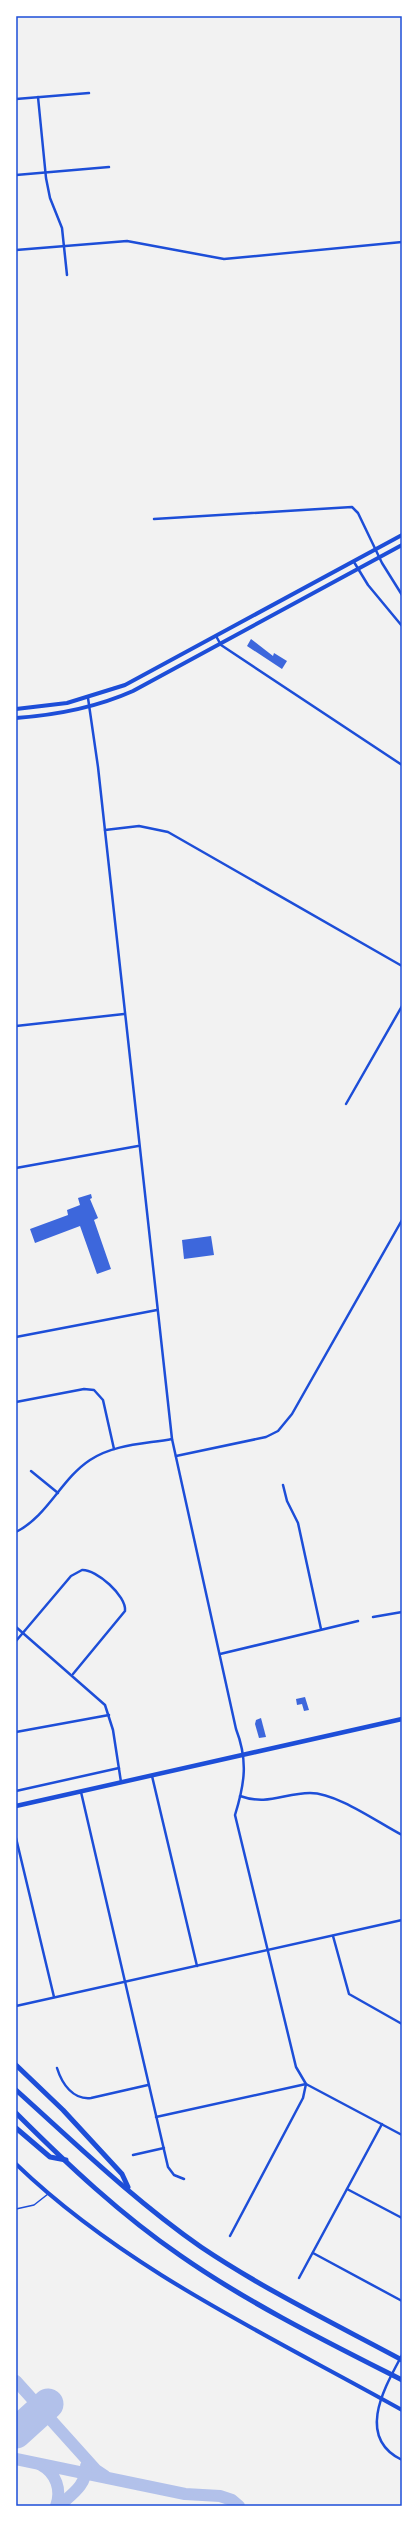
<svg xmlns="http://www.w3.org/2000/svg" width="418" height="2522" font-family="'PT Sans',sans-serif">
	<rect width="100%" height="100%" fill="#f2f2f2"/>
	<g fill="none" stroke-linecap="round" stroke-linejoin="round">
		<g stroke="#b2c1ea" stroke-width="12">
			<polyline points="16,2381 96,2470 105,2476"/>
			<polyline points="16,2459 185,2494 220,2496 232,2500 239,2506"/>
			<path d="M41,2465C56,2473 62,2490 56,2506"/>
			<path d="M59,2506C72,2494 87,2485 86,2466"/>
		</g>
		<polyline stroke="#b2c1ea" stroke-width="31" points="16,2433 48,2404"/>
	</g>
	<g fill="#3d67dc">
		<polygon points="251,639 273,656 274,653 287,661 282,669 247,646"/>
		<polygon points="91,1194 92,1198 90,1199 98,1218 94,1220 111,1269 97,1274 80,1226 35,1243 30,1229 68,1215 67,1210 80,1205 78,1198"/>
		<polygon points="211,1236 214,1255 184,1259 182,1240"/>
		<polygon points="305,1697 309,1710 304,1711 302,1704 297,1705 296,1699"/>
		<polygon points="261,1718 266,1737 259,1738 255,1724 256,1720"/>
	</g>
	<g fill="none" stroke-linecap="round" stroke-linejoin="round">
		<polyline stroke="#1d4ed8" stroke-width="1.5" points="16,2209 34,2205 48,2194"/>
		<g stroke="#1d4ed8" stroke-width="2.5">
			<polyline points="38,97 46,178 50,198 62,228 67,275"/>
			<polyline points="16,99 89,93"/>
			<polyline points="16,175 109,167"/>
			<polyline points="16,250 127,241 224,259 402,242"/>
			<polyline points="154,519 352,507 358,513 382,563 402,595"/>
			<polyline points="354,562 368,585 402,626"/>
			<polyline points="216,636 221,645 402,765"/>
			<path d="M88,698L98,767L172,1439L236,1729C248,1760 245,1783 235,1815L296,2067L306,2084L303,2098L230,2236"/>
			<polyline points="105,830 139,826 168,832 402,966"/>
			<polyline points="16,1026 124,1014"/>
			<polyline points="346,1104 402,1006"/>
			<polyline points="16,1168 138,1146"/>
			<polyline points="16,1337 157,1310"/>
			<polyline points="16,1402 84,1389 94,1390 103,1400 114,1449"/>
			<polyline points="176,1456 266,1437 278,1431 292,1414 402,1220"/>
			<polyline points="31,1471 58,1493"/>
			<polyline points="283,1485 287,1501 298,1523 321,1629"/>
			<path d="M16,1532C48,1516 61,1479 90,1460C114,1444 145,1444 172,1439"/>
			<polyline points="373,1617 402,1612"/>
			<polyline points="16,1627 105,1705 113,1730 121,1782"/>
			<path d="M16,1641L71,1576L82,1570C96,1569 127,1596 125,1611L73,1674"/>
			<polyline points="220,1654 358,1621"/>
			<polyline points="16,1732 109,1715"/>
			<polyline points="152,1776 197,1966"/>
			<polyline points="16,1791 119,1768"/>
			<polyline points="81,1792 168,2167 174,2175 184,2179"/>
			<path d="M240,1796C268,1806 284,1793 310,1793C337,1793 377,1822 402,1835"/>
			<polyline points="16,1838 54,1997"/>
			<polyline points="333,1936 349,1994 402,2024"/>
			<polyline points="16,2006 402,1920"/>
			<path d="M57,2068C62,2084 73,2100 91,2098L148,2085"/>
			<polyline points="156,2117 306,2084 402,2135"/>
			<polyline points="133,2155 164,2148"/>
			<polyline points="347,2189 402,2218"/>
			<polyline points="313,2253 402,2301"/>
			<polyline points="299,2278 382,2124"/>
			<path d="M402,2355C385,2387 355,2437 402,2460"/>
		</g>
		<g stroke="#1d4ed8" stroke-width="4">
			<polyline points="16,709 67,703 125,685 402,535"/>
			<path d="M16,718C57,715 95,708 133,691L402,545"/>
			<path d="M16,2164C126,2270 270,2336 402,2410"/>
		</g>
		<polyline stroke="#1d4ed8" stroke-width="4.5" points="16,1806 402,1719"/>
		<g stroke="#1d4ed8" stroke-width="5">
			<polyline points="16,2065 63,2110 122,2174 128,2187"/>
			<path d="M16,2090C76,2144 135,2201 201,2247C265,2290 335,2324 402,2360"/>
			<path d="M16,2113C67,2164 121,2215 181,2256C250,2304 327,2342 402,2380"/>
			<polyline points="16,2128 50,2157 66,2160"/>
		</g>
	</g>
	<rect width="418" height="2522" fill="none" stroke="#ffffff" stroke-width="34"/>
	<rect x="17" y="17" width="384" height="2488" fill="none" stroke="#1d4ed8" stroke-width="1.5"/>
</svg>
